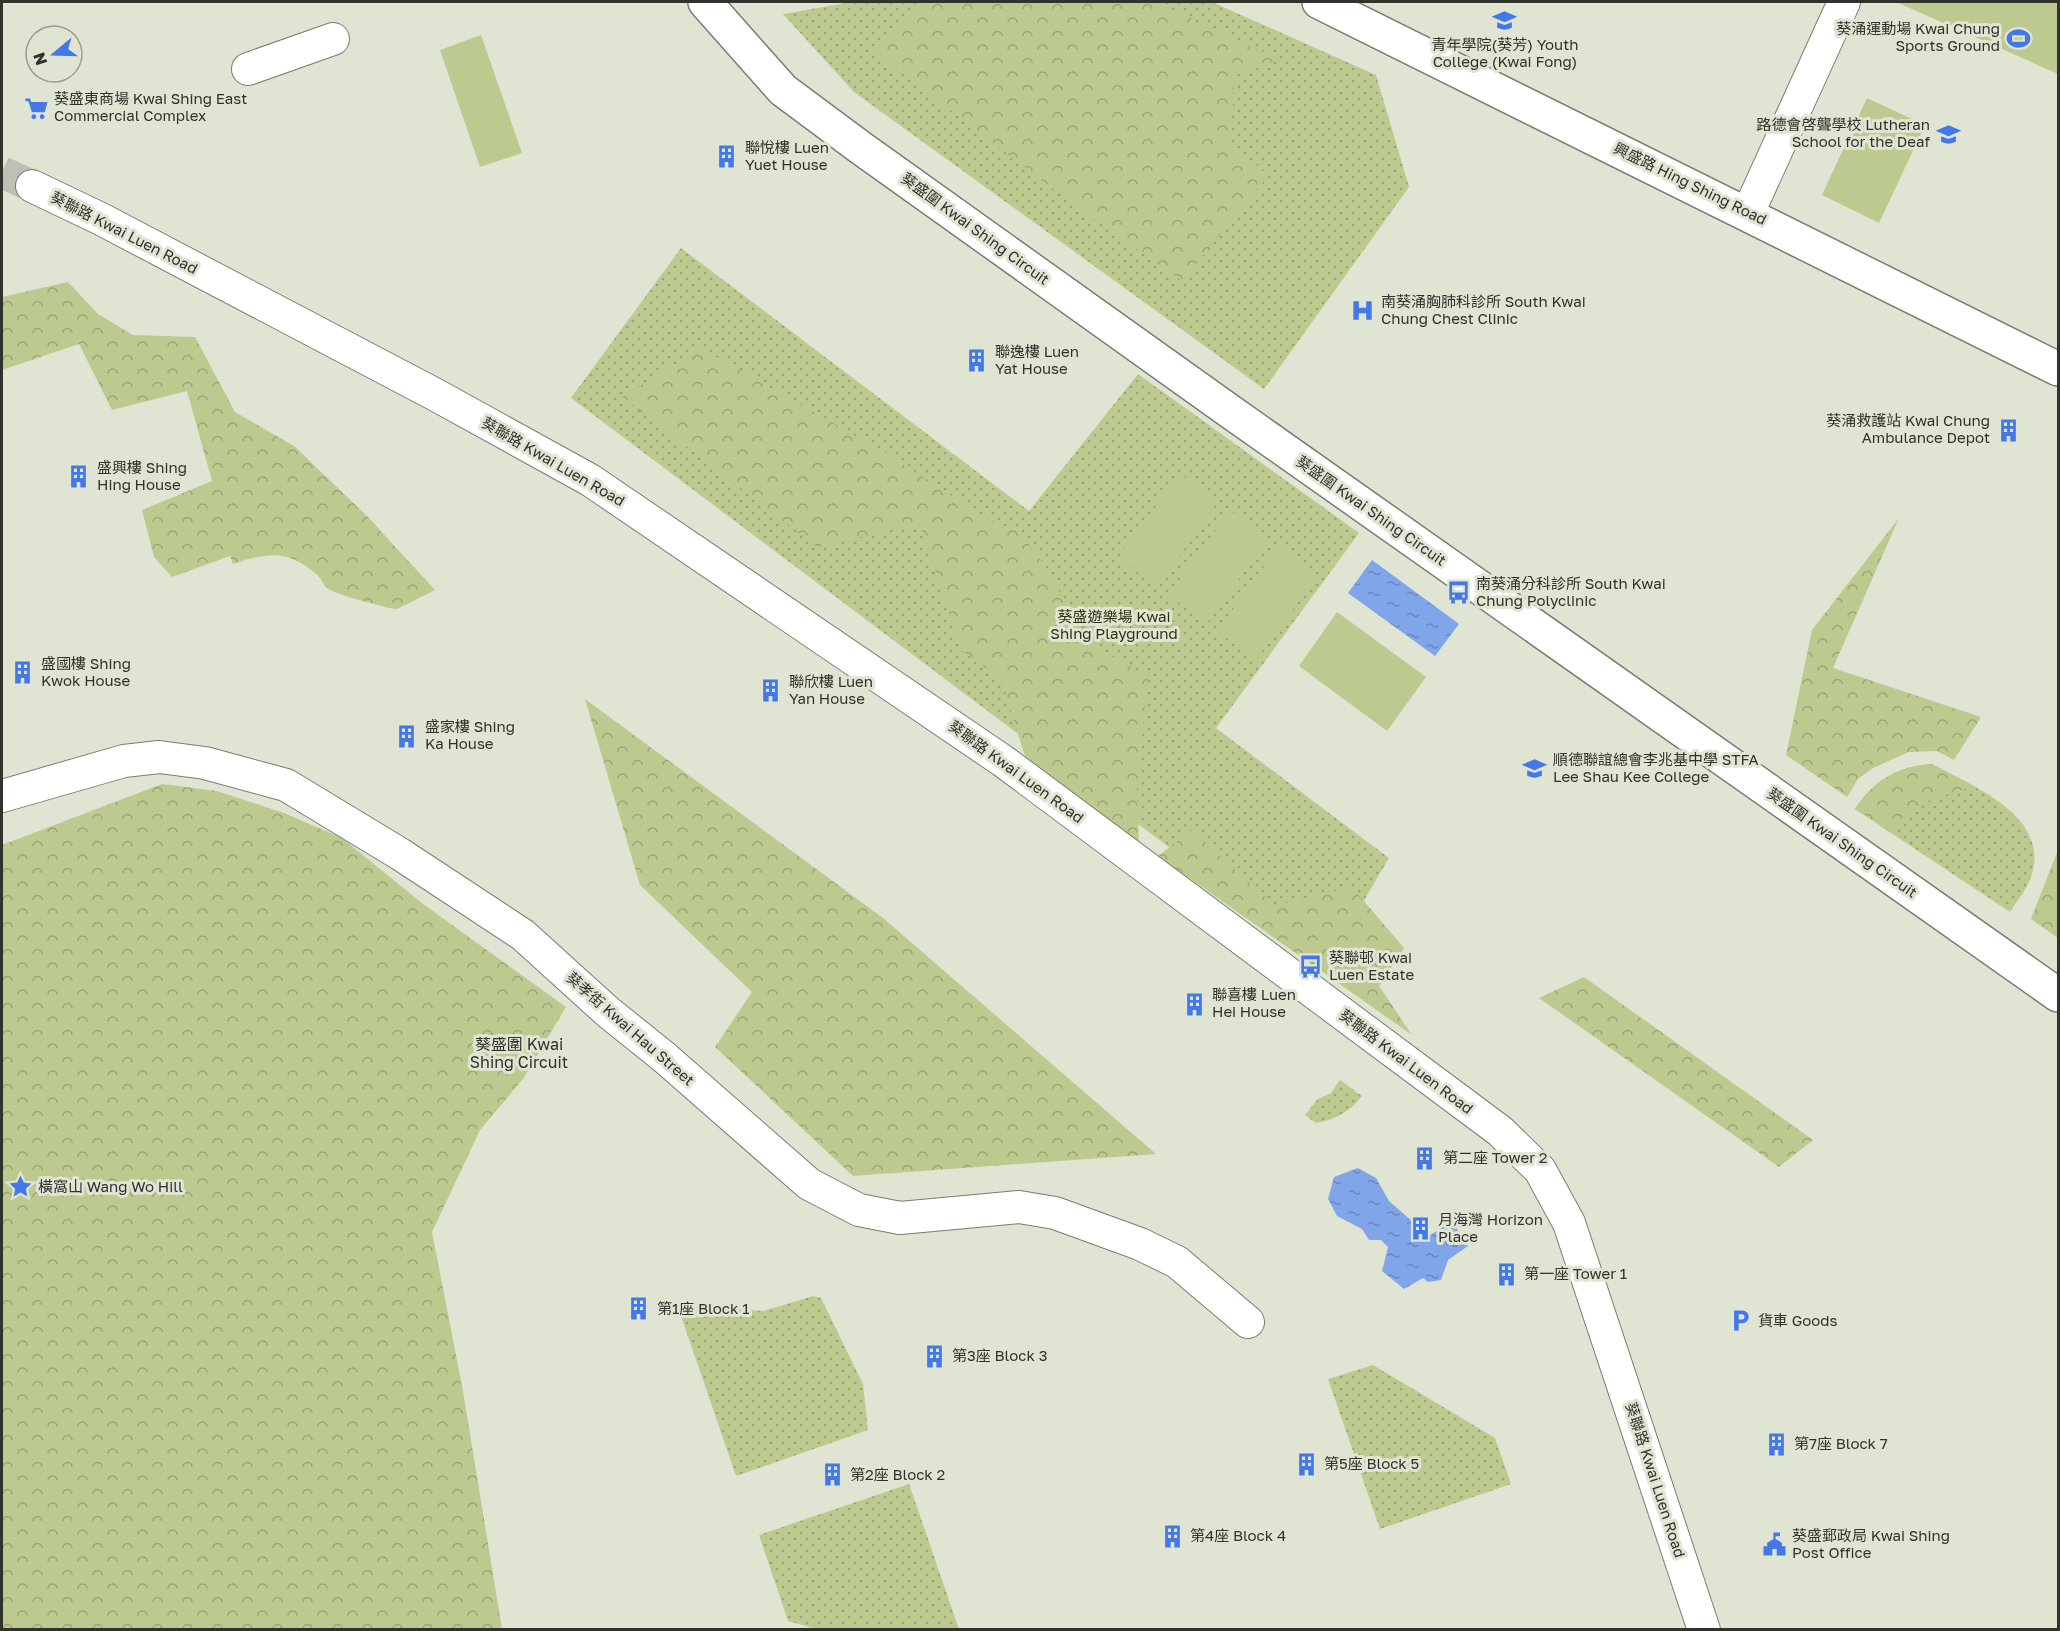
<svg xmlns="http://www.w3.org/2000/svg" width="2060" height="1631" font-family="'Golos Text','Noto Sans TC',sans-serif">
	<defs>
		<pattern id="green-dots" width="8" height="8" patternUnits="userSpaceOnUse" patternTransform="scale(1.5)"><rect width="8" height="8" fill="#bdca8f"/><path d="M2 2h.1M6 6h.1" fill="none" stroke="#9aa575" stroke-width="1.8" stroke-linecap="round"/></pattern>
		<pattern id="forest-crowns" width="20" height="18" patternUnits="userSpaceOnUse" patternTransform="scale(1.5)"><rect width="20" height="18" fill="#bdca8f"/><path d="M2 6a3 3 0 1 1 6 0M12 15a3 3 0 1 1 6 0" fill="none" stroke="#9aa575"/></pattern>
		<pattern id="water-ripples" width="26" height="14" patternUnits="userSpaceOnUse" patternTransform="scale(1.5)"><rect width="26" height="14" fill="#81a5e9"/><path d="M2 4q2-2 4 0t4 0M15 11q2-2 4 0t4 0" fill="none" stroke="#6a87bd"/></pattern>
	</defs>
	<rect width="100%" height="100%" fill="#e0e4d3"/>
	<g fill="url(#green-dots)">
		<polygon points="852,2 1212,2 1376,75 1409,187 1264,389 854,92 783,14"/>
		<polygon points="681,248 1029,511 1138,374 1359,533 1216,728 1389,858 1326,965 571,398"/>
		<path d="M1932,764C1972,786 2052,816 2031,877C2027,889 2017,901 2010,912L1855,809C1874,780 1898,766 1932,764Z"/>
		<path d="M1340,1080L1362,1096C1351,1111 1335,1120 1316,1123L1305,1115L1318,1099L1331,1093Z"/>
		<polygon points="813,1296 821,1298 863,1384 868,1430 736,1476 679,1310 688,1306 764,1311"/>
		<polygon points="1373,1365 1495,1438 1511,1484 1380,1529 1328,1379"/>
		<polygon points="909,1484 959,1629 816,1629 788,1621 759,1535"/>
	</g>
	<g fill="url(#forest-crowns)">
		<polygon points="925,2 1156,2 1281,60 1234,76 1231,147 1270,174 1182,281 1073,204 870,49"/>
		<path d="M68,282L98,314L133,335L195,337L235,412L294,446L367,516L435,590L397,609L388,608C369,602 347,598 330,590C324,587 321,577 315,573C287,549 266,553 233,564L230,556L172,577L154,557L142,510L212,481L187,391L112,410L79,344L2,370V297Z"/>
		<polygon points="701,348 891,456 984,517 1020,532 1051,574 1082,640 1148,676 1137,789 1139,846 1025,756 1001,679 961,650 920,524 817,547 622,397"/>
		<polygon points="1899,518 1833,668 1981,717 1954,760 1937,751 1909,752 1873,768 1858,779 1847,797 1786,755 1812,630"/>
		<polygon points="585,699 883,918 1156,1154 853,1176 715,1047 752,992 640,885"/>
		<path d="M1932,764L1970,784L1968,788C1934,800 1912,800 1891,832L1855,809C1874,780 1898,766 1932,764Z"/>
		<polygon points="162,784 217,791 284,813 342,838 423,904 566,1007 523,1079 480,1130 432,1232 463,1391 502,1629 2,1629 2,845"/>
		<polygon points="1192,830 1275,906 1352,887 1404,948 1379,986 1412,1035 1158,856"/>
		<polygon points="2058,850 2058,938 2031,919"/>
		<polygon points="1584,977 1813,1140 1779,1167 1539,998"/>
	</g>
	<g fill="#bdca8f">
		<polygon points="1896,2 2058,2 2058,74"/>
		<polygon points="481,35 522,153 480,167 440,50"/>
		<polygon points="1867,98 1925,125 1879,223 1822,195"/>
		<polygon points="1180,473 1218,502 1157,587 1118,558"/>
		<polygon points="1230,510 1268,539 1207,623 1168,595"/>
		<polygon points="1279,546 1318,575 1256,660 1217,631"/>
		<polygon points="1337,612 1426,677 1387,731 1299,666"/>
	</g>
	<g fill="url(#water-ripples)">
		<polygon points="1372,560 1459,624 1435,656 1348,593"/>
		<polygon points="1358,1168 1376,1178 1389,1201 1429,1236 1452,1221 1468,1246 1448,1260 1441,1280 1428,1282 1423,1278 1404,1289 1382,1271 1388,1247 1381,1240 1369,1240 1362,1229 1337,1216 1328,1199 1334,1177"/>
	</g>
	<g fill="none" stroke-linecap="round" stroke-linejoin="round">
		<polyline stroke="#bdc0b2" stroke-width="32" stroke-dasharray="32 16" stroke-linecap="butt" points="2,172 32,186"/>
		<defs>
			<g id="street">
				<polyline points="248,69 333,39"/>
				<polyline points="32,186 101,219 436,395 590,480 1003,761 1500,1131 1540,1170 1569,1223 1704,1630"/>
				<polyline points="1748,213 1844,2"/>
				<polyline points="2,796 124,761 159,757 205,763 286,785 400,854 523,935 608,1012 664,1057 809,1184 859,1210 900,1218 1019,1207 1055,1213 1140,1244 1177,1262 1248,1322"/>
			</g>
			<g id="secondary">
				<polyline points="705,2 783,90 861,148 1228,410 2058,995"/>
				<polyline points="1319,2 2058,369"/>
			</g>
		</defs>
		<use href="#street" stroke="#7a7d6f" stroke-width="34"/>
		<use href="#secondary" stroke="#7a7d6f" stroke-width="36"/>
		<use href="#street" stroke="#fff" stroke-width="32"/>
		<use href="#secondary" stroke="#fff" stroke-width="33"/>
	</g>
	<defs>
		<symbol id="school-bare" viewBox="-9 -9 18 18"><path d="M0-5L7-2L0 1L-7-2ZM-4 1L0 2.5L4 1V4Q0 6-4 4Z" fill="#4278e9" stroke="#e0e4d3" stroke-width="2.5" paint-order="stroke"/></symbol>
		<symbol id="stadium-bare" viewBox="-9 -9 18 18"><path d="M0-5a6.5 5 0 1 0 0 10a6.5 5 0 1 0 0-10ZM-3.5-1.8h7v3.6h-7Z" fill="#4278e9" stroke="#e0e4d3" stroke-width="2.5" paint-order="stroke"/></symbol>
		<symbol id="supermarket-bare" viewBox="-9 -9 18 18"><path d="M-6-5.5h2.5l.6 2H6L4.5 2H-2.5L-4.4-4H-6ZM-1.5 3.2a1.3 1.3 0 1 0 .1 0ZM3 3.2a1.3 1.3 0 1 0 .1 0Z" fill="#4278e9" stroke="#e0e4d3" stroke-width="2.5" paint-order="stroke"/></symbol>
		<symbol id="building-bare" viewBox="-9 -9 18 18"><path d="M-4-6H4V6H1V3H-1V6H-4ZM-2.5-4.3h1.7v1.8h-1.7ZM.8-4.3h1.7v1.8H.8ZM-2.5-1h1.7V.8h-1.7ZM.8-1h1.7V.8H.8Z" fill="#4278e9" stroke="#e0e4d3" stroke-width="2.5" paint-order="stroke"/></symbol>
		<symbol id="hospital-bare" viewBox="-9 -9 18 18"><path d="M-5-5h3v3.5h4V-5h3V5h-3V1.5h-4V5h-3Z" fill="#4278e9" stroke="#e0e4d3" stroke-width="2.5" paint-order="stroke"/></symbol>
		<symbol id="bus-bare" viewBox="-9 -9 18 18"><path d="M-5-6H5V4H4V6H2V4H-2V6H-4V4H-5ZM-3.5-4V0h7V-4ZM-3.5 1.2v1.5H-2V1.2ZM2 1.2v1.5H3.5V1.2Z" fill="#4278e9" stroke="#e0e4d3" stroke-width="2.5" paint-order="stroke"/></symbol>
		<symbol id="sight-bare" viewBox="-9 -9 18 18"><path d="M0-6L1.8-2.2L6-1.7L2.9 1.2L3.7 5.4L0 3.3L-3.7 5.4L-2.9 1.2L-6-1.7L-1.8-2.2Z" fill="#4278e9" stroke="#e0e4d3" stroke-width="2.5" paint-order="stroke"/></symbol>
		<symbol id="parking-bare" viewBox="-9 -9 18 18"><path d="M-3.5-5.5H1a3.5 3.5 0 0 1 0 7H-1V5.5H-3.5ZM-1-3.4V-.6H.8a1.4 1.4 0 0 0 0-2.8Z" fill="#4278e9" stroke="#e0e4d3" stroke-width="2.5" paint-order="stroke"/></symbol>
		<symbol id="civic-bare" viewBox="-9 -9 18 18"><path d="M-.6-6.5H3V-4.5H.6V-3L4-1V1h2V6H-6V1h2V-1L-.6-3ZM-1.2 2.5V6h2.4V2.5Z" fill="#4278e9" stroke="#e0e4d3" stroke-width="2.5" paint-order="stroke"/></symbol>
	</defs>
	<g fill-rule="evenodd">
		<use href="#school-bare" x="1488" y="4" width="33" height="33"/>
		<use href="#stadium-bare" x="2002" y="22" width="33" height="33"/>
		<use href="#supermarket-bare" x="20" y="92" width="33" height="33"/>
		<use href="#school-bare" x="1932" y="118" width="33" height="33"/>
		<use href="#building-bare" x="710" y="140" width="33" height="33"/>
		<use href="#hospital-bare" x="1346" y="294" width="33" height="33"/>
		<use href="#building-bare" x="960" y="344" width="33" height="33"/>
		<use href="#building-bare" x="1992" y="414" width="33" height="33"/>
		<use href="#building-bare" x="62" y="460" width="33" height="33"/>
		<use href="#bus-bare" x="1442" y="576" width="33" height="33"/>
		<use href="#building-bare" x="6" y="656" width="33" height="33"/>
		<use href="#building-bare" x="754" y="674" width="33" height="33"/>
		<use href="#building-bare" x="390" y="720" width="33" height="33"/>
		<use href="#school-bare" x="1518" y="752" width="33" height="33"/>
		<use href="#bus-bare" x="1294" y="950" width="33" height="33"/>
		<use href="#building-bare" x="1178" y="988" width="33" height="33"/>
		<use href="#building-bare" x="1408" y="1142" width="33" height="33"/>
		<use href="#sight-bare" x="4" y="1170" width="33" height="33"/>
		<use href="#building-bare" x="1404" y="1212" width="33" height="33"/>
		<use href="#building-bare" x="1490" y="1258" width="33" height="33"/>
		<use href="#building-bare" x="622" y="1292" width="33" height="33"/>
		<use href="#parking-bare" x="1724" y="1304" width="33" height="33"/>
		<use href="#building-bare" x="918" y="1340" width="33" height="33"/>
		<use href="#building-bare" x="1760" y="1428" width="33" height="33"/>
		<use href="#building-bare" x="1290" y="1448" width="33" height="33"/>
		<use href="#building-bare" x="816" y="1458" width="33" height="33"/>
		<use href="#building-bare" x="1156" y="1520" width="33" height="33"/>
		<use href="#civic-bare" x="1758" y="1528" width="33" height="33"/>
	</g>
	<g text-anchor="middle" stroke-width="6" stroke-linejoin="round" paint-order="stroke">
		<g font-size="15" fill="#30322c" stroke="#e0e4d3" text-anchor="start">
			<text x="2000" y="34" text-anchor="end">葵涌運動場 Kwai Chung<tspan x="2000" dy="17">Sports Ground</tspan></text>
			<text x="1505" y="50" text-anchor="middle">青年學院(葵芳) Youth<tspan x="1505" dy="17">College (Kwai Fong)</tspan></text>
			<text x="54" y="104">葵盛東商場 Kwai Shing East<tspan x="54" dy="17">Commercial Complex</tspan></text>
			<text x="1930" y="130" text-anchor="end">路德會啓聾學校 Lutheran<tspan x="1930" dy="17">School for the Deaf</tspan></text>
			<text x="745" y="153">聯悅樓 Luen<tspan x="745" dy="17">Yuet House</tspan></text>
			<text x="1381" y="307">南葵涌胸肺科診所 South Kwai<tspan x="1381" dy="17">Chung Chest Clinic</tspan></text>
			<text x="995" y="357">聯逸樓 Luen<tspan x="995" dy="17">Yat House</tspan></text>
			<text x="1990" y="426" text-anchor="end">葵涌救護站 Kwai Chung<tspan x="1990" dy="17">Ambulance Depot</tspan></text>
			<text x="97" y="473">盛興樓 Shing<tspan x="97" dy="17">Hing House</tspan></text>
			<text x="1476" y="589">南葵涌分科診所 South Kwai<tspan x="1476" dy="17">Chung Polyclinic</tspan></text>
			<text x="41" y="669">盛國樓 Shing<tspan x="41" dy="17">Kwok House</tspan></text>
			<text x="789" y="687">聯欣樓 Luen<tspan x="789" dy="17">Yan House</tspan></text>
			<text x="425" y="732">盛家樓 Shing<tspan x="425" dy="17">Ka House</tspan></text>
			<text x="1553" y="765">順德聯誼總會李兆基中學 STFA<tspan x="1553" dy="17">Lee Shau Kee College</tspan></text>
			<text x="1329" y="963">葵聯邨 Kwai<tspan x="1329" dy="17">Luen Estate</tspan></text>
			<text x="1212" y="1000">聯喜樓 Luen<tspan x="1212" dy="17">Hei House</tspan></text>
			<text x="1443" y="1163">第二座 Tower 2</text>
			<text x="38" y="1192">橫窩山 Wang Wo Hill</text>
			<text x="1438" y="1225">月海灣 Horizon<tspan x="1438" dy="17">Place</tspan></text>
			<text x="1524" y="1279">第一座 Tower 1</text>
			<text x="657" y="1314">第1座 Block 1</text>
			<text x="1758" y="1326">貨車 Goods</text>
			<text x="952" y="1361">第3座 Block 3</text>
			<text x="1794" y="1449">第7座 Block 7</text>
			<text x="1324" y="1469">第5座 Block 5</text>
			<text x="850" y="1480">第2座 Block 2</text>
			<text x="1190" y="1541">第4座 Block 4</text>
			<text x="1792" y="1541">葵盛郵政局 Kwai Shing<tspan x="1792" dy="17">Post Office</tspan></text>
		</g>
		<g font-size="15" fill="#30322c" stroke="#e0e4d3">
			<text transform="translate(1690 184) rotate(26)" y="5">興盛路 Hing Shing Road</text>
			<text transform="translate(975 229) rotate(36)" y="5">葵盛圍 Kwai Shing Circuit</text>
			<text transform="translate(124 233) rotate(27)" y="5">葵聯路 Kwai Luen Road</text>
			<text transform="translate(553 462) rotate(30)" y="5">葵聯路 Kwai Luen Road</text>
			<text transform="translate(1371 511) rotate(35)" y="5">葵盛圍 Kwai Shing Circuit</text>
			<text transform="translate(1016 772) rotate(36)" y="5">葵聯路 Kwai Luen Road</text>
			<text transform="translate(1842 843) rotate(35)" y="5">葵盛圍 Kwai Shing Circuit</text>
			<text transform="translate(630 1029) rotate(41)" y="5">葵孝街 Kwai Hau Street</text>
			<text transform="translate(1406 1062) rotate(37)" y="5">葵聯路 Kwai Luen Road</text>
			<text transform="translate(1655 1480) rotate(72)" y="5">葵聯路 Kwai Luen Road</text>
		</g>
		<g font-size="15" fill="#2c3310" stroke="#e0e4d3">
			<text x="1114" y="622">葵盛遊樂場 Kwai<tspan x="1114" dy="17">Shing Playground</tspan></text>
		</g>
		<g font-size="16" fill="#30322c" stroke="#e0e4d3">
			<text x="519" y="1050">葵盛圍 Kwai<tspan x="519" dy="18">Shing Circuit</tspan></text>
		</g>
	</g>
	<rect width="2060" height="1631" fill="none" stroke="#30322c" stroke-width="6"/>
	<g transform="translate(54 54) rotate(251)"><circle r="28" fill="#e0e4d3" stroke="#9a9d90" stroke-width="1.5"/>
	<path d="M0-4.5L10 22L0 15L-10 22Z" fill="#4278e9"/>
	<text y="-9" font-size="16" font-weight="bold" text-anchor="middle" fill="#30322c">N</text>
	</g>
</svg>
